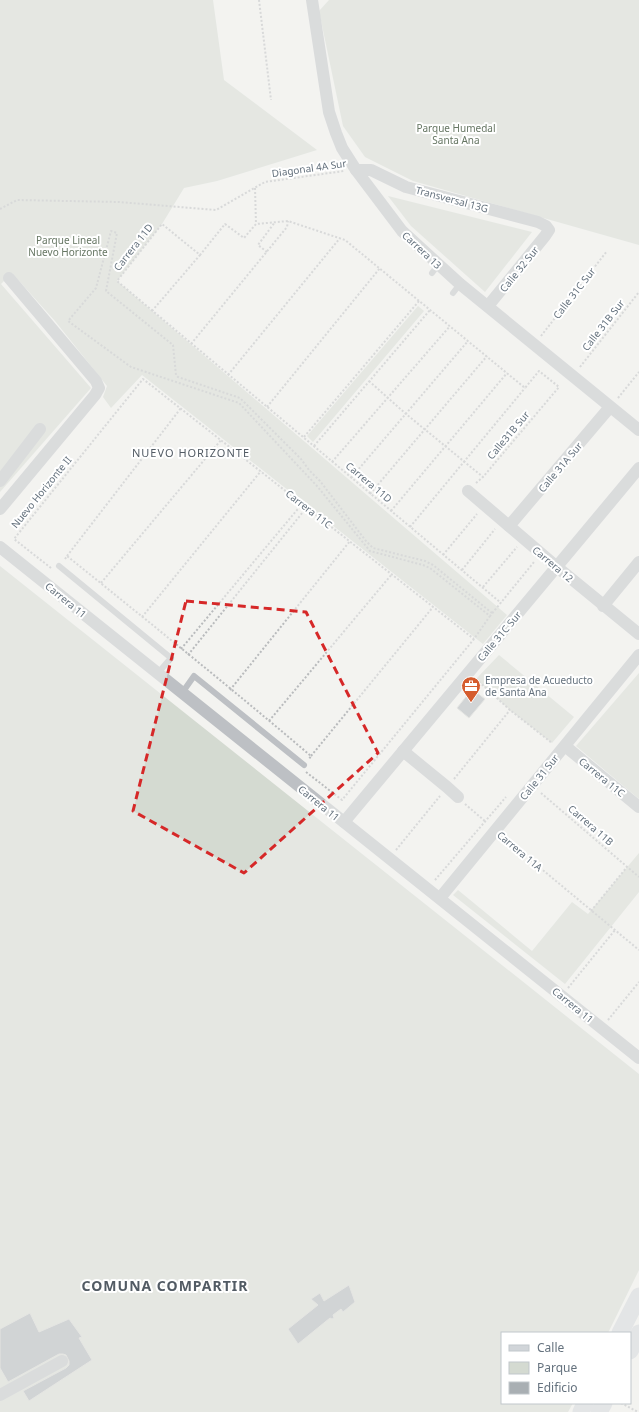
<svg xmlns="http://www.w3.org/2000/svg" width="639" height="1412" font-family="'Noto Sans',sans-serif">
	<rect width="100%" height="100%" fill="#f3f3f0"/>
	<g fill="#d4dad1">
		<polygon points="0,0 213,0 224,80 317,150 217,181 184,188 162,224 117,281 507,615 483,644 142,375 111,408 103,397 107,386 55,321 12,273 1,284 91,388 0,492"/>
		<polygon points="329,0 639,0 639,245 413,181 365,157 343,126 319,11"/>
		<polygon points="388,196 532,232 485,292 411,226"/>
		<polygon points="418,306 424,311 313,442 307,436"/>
		<polygon points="0,566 639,1074 639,1270 608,1333 502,1333 502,1403 573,1403 568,1412 0,1412"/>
		<polygon points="499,655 574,717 552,743 510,710 476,679"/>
		<polygon points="639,673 639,799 576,746"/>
		<polygon points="639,853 639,892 565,984 453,895 458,890 532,951 572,902 588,914"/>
	</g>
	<g fill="#a9afb3" stroke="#d4d5d2">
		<polygon points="472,689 485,699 469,718 457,708"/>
		<polygon points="349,1285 355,1302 343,1312 341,1309 333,1315 334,1318 332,1319 330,1318 298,1344 288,1329 318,1305 311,1299 320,1293 324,1301"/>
		<polygon points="30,1313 39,1332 69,1319 82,1337 79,1338 92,1360 29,1401 23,1391 66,1368 69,1365 69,1361 66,1355 63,1354 59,1354 8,1382 0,1368 0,1329"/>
	</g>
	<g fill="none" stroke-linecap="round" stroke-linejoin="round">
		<g stroke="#b9bbbd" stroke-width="2" stroke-dasharray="2 2" stroke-linecap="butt">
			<polyline points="259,0 271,100"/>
			<polyline points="255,188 256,224"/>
			<polyline points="0,209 17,200 119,202 216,210 265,182 344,171"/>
			<polyline points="267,252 258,245 275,222"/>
			<polyline points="152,311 200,255"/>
			<polyline points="541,336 607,251"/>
			<polyline points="191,344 287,227 288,221"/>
			<polyline points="580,367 639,292"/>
			<polyline points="228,375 340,238"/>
			<polyline points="369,381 406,414 483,477"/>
			<polyline points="618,398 639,372"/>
			<polyline points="267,407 380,268"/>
			<polyline points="304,437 419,301"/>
			<polyline points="314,446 430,310"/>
			<polyline points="332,462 450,326"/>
			<polyline points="351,478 468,341"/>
			<polyline points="476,483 483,477 559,387 539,371 525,388 345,240 288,221 256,224 244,238 225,224 200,255 162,224 117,281 501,603"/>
			<polyline points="370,494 487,356"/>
			<polyline points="391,511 507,373"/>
			<polyline points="410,527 525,388"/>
			<polyline points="443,555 477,514"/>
			<polyline points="67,556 181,408"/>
			<path d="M65,559L67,556C149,622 231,688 311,756L309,759"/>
			<polyline points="51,568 14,539 143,379 474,639"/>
			<polyline points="462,570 495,529"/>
			<polyline points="101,583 221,440"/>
			<polyline points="483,587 517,547"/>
			<polyline points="492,613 433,565 425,561 373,548 366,541 320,481 309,470 301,459 240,398 178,377 176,375 173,345 106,291 117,233 111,231 96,288 68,321 131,367 239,403 317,486 370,551 423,565 430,568 490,616 534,562"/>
			<polyline points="142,617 261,471"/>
			<polyline points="181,649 302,504"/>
			<polyline points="188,655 307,507"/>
			<polyline points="476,679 510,710 552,743"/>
			<polyline points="230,690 350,541"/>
			<polyline points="269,721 392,574"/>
			<polyline points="311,756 433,607"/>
			<polyline points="306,772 342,800 474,639 490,616"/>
			<polyline points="454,779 510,710"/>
			<polyline points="541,793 639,877"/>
			<polyline points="465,804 486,822"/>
			<polyline points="503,837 639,950"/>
			<polyline points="396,850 440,796"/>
			<polyline points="435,880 506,797"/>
			<polyline points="591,911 627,867"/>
			<polyline points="568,988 615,930"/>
			<polyline points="608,1020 639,982"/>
			<polyline points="621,1403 638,1412"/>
		</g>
		<g stroke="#bdc0c4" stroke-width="6">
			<polyline points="432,273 438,265"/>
			<polyline points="453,293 460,284"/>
			<polyline points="59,566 171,658 158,673"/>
			<polyline points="182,693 194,676 304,765"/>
		</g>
		<g stroke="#bdc0c4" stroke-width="12">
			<polyline points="312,0 329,112 336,133 342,148 356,170 402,231 460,284 639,430"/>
			<polyline points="356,170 371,170 406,187 538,222 546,226 549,230 545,236 488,306"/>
			<polyline points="0,481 40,429"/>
			<polyline points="468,491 557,567 639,634"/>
			<polyline points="0,509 95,395 99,388 96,381 9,278"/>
			<polyline points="509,526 610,407"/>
			<polyline points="0,547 639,1058"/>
			<polyline points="603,606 639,562"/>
			<polyline points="565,746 639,807"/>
			<polyline points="403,751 447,787 458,797"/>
			<polyline points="344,822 639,468"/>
			<polyline points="440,898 639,655"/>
			<polyline points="0,1395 62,1361"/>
		</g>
		<g stroke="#d1d5d9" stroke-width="17">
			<polyline points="620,1333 639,1296"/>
			<polyline points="630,1351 639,1333"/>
			<polyline points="581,1412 585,1403"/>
			<polyline points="599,1412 604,1403"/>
		</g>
	</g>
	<path d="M0 0H639V1412H0ZM186,601L306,612L378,753L244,873L133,811Z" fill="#f3f3f0" fill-opacity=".55" fill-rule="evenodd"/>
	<path fill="none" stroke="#d62828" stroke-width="3" stroke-dasharray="8 5" stroke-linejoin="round" d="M186,601L306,612L378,753L244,873L133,811Z"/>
	<defs>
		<symbol id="office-pin" viewBox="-11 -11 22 30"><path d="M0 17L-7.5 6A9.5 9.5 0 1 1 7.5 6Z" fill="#d55c2e" stroke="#fff"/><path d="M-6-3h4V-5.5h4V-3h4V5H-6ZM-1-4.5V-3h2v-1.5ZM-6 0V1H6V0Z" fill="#fff"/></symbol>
	</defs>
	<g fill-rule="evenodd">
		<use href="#office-pin" x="460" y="675" width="22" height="30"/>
	</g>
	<g text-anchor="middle" stroke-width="4" stroke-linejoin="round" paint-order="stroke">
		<g font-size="10" fill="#667663" stroke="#fff">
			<text x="456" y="132">Parque Humedal<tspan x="456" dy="12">Santa Ana</tspan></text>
			<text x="68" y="244">Parque Lineal<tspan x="68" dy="12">Nuevo Horizonte</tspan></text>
		</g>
		<g font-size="10" fill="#65727e" stroke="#fff">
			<text transform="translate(309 168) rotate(-8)" y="4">Diagonal 4A Sur</text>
			<text transform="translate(452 199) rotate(15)" y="4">Transversal 13G</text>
			<text transform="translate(133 247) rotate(-52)" y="4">Carrera 11D</text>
			<text transform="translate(422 250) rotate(43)" y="4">Carrera 13</text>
			<text transform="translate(519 269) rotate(-51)" y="4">Calle 32 Sur</text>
			<text transform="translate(574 293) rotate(-52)" y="4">Calle 31C Sur</text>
			<text transform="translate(603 325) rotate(-52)" y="4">Calle 31B Sur</text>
			<text transform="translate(508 435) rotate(-50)" y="4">Calle31B Sur</text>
			<text transform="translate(560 467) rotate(-50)" y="4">Calle 31A Sur</text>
			<text transform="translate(369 482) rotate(40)" y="4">Carrera 11D</text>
			<text transform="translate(41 492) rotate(-51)" y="4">Nuevo Horizonte II</text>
			<text transform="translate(309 509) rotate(38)" y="4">Carrera 11C</text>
			<text transform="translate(553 564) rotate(40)" y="4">Carrera 12</text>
			<text transform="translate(66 600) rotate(39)" y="4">Carrera 11</text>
			<text transform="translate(499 636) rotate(-50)" y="4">Calle 31C Sur</text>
			<text transform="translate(539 777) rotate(-51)" y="4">Calle 31 Sur</text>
			<text transform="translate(602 777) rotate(39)" y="4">Carrera 11C</text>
			<text transform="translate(319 803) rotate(39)" y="4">Carrera 11</text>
			<text transform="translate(591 825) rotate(41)" y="4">Carrera 11B</text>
			<text transform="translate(520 851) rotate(40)" y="4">Carrera 11A</text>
			<text transform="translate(573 1005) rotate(39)" y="4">Carrera 11</text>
		</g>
		<g font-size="10" fill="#65727e" stroke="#fff" text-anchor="start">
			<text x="485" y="684">Empresa de Acueducto<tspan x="485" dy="12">de Santa Ana</tspan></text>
		</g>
		<g font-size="11" letter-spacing="1" fill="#525b64" stroke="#fff">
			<text x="191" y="457">NUEVO HORIZONTE</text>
		</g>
		<g font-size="14" font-weight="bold" letter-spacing="1" fill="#525b64" stroke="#fff">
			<text x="165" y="1291">COMUNA COMPARTIR</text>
		</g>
	</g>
	<rect x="501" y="1332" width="130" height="72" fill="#ffffff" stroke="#c1c7cb"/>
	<rect x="509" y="1345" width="20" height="6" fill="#d1d5d9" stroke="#c1c7cb"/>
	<text x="537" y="1352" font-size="12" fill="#65727e">Calle</text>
	<rect x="509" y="1362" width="20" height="12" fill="#d4dad1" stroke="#c1c7cb"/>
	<text x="537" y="1372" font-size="12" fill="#65727e">Parque</text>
	<rect x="509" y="1382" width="20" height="12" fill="#a9afb3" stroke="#c1c7cb"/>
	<text x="537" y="1392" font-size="12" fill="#65727e">Edificio</text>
</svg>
